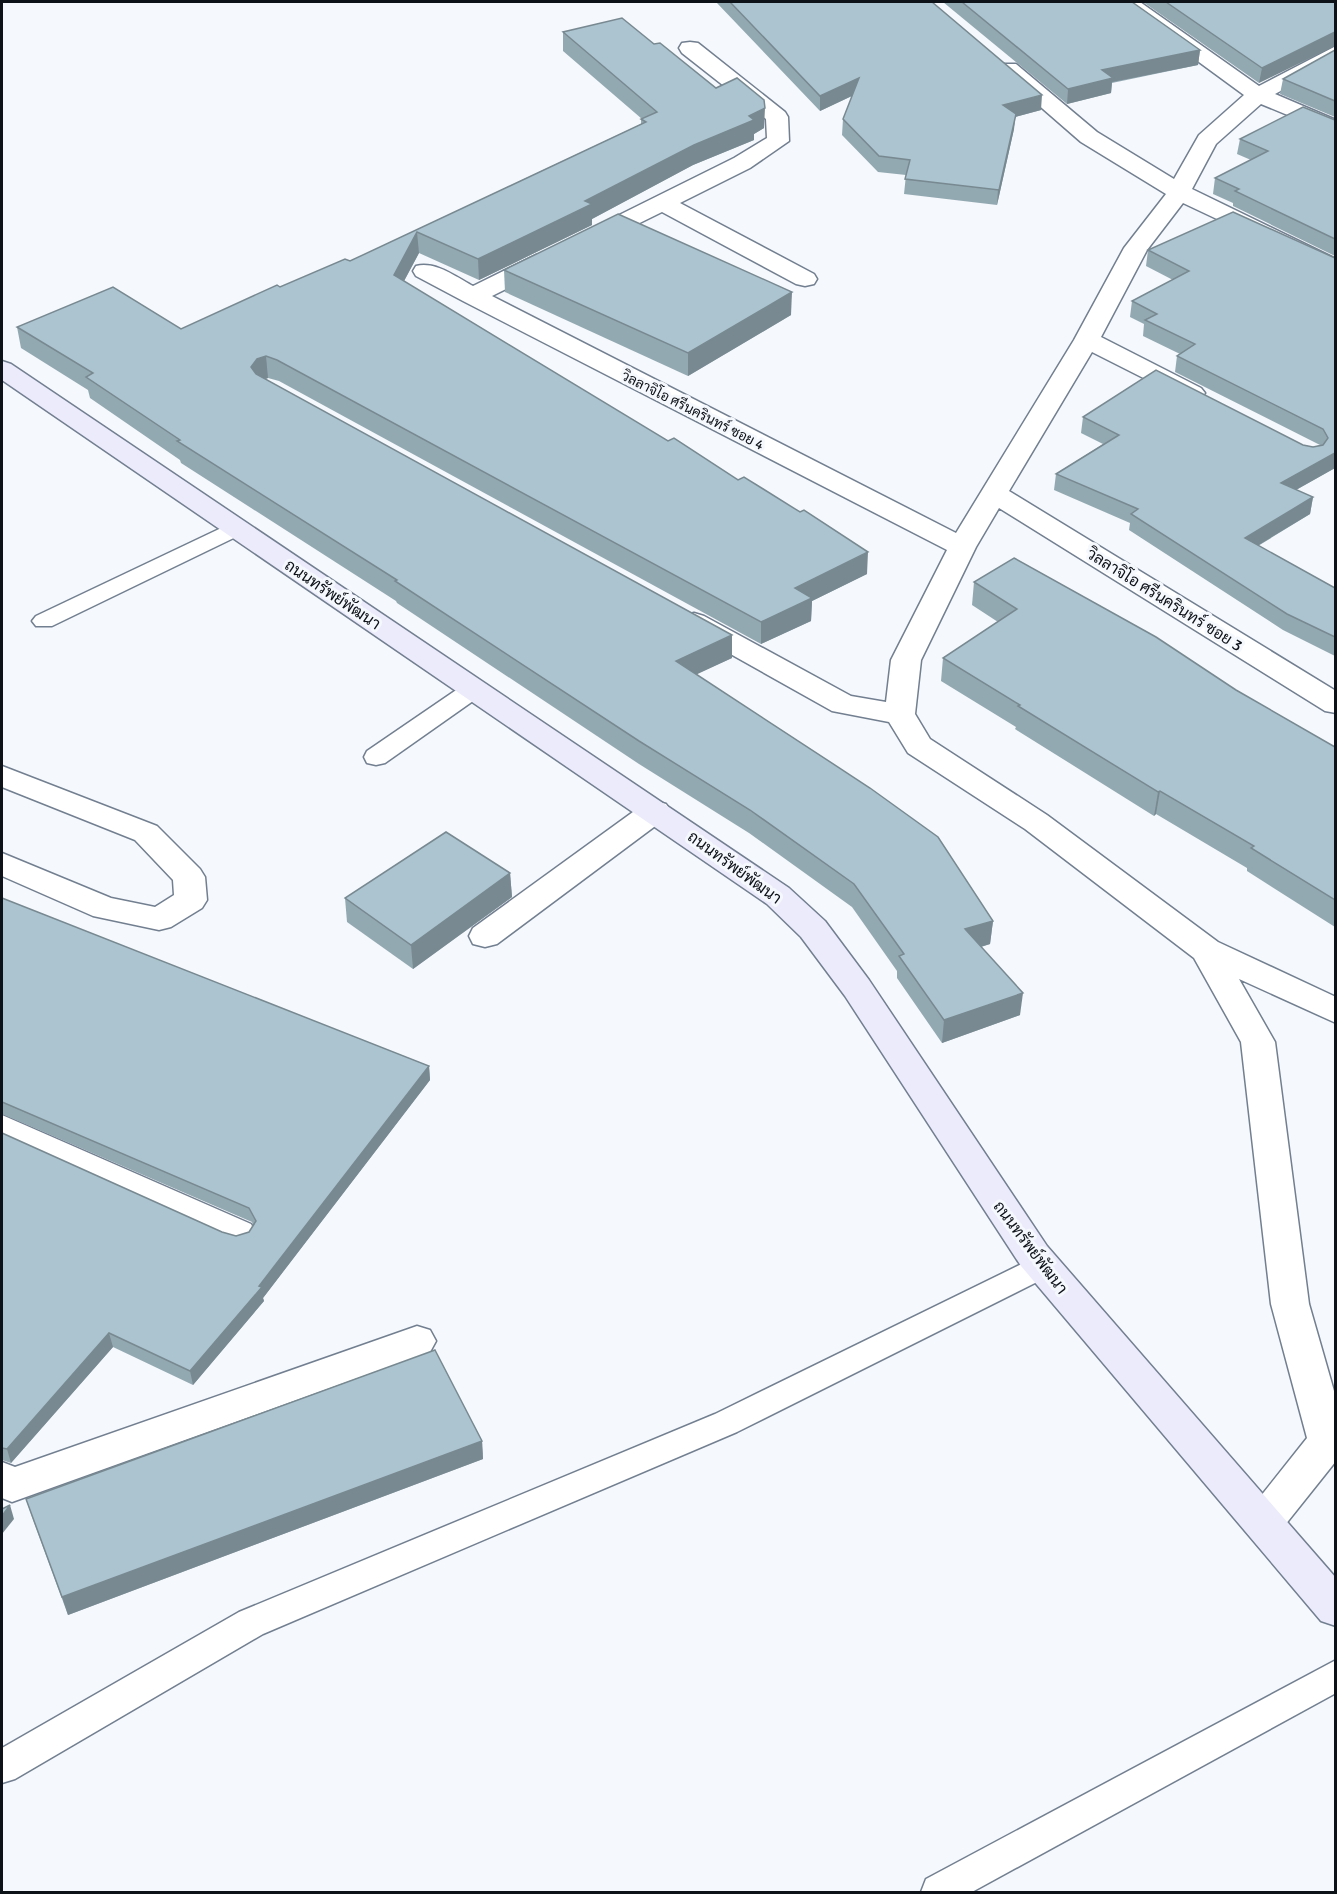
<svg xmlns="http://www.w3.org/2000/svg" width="1337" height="1894" font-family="Signika,Sarabun,sans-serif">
	<rect width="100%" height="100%" fill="#f5f8fc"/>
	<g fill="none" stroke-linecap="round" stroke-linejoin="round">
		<defs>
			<g id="lane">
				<polygon points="236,521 244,523 247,528 244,533 52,626 36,626 32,621 36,616"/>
				<polygon points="474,681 483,684 486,689 483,694 385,763 376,765 367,763 364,757 367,751 465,684"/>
				<polygon points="1042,1254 1053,1258 1057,1266 1053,1274 737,1432 263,1634 15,1779 2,1783 2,1748 239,1612 715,1414"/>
				<polygon points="1336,1660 1336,1693 972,1892 921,1892 926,1879"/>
			</g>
			<g id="street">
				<path d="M1117,2H1140L1259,86L1336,46V61L1275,94L1336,120V135L1261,104L1216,144L1192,189L1336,259V275L1183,203L1147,250L1101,337L1201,388L1205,393L1201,398L1192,401L1183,398L1092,352L1009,491L1336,691V713L1325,711L999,508L976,547L921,660L915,714L930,739L1047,815L1218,942L1336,997V1023L1239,979L1275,1042L1309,1304L1336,1398V1461L1277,1535L1263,1540L1249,1535L1243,1523L1249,1511L1307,1438L1271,1304L1241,1042L1194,958L1025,829L908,753L889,722L832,711L684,628L680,622L684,616L694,613L704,616L851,696L886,702L891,660L947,550L463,301L416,276L413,271L416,266C436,261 456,277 473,286L536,255L545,253L554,255L557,260L554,265L492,296L956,533L1074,340L1124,248L1166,194L1081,142L997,69L1000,64H1016L1097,132L1174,179L1199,135L1244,95Z"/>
				<polygon points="690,42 698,43 785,112 788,117 789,141 750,168 680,203 814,274 817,279 814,284 805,286 796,284 662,212 597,244 581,244 577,239 581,234 734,158 767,138 766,119 682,53 679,48 682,43"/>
				<polygon points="2,766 157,826 200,869 205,877 207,900 202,908 171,927 159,930 93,916 2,876 2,853 111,898 155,907 174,895 173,880 135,840 2,787"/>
				<polygon points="655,801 666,804 671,811 666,818 497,944 485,947 473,944 469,936 473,928 644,804"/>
				<polygon points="2,1115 251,1224 256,1234 251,1244 238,1248 225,1244 2,1143"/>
				<polygon points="417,1326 430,1330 436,1341 430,1352 12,1502 2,1498 2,1462 15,1467"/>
			</g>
			<polygon id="secondary" points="2,361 11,364 789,888 825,921 869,980 1047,1246 1336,1578 1336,1626 1321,1621 1021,1266 845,996 801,937 767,904 2,380"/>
		</defs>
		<use href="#lane" stroke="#727f90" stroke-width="3"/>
		<use href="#street" stroke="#727f90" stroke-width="3"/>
		<use href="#secondary" stroke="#727f90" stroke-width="3"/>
		<use href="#lane" fill="#fff" fill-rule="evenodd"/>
		<use href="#street" fill="#fff" fill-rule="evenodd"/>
		<use href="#secondary" fill="#ecebfc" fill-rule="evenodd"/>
	</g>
	<g fill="#93a9b2">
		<polygon points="716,2 932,2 1041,110 1015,117 1014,129 997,205 904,194 906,175 878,172 842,135 843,119 852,96 820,111"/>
		<polygon points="943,2 1132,2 1200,50 1198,65 1112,83 1111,93 1067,104"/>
		<polygon points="1143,2 1335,2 1259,83"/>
		<polygon points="563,32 654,44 764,128 754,134 754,140 693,165 592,219 592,225 479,280 419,253 404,281 867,574 812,601 811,621 761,644 279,381 268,378 266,379 732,658 696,674 993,921 990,944 981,947 1020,1015 942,1043 897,978 897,971 852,907 749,833 639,764 397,603 396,601 181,463 180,460 90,398 88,390 21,348 17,327 181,329 280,287 350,261 641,124 641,119 642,119 563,51"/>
		<polygon points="1335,50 1335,117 1280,94 1283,79"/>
		<polygon points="1335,120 1335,256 1233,206 1233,203 1213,194 1215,178 1251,160 1237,154 1240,139"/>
		<polygon points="1148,250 1335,258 1335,468 1296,490 1313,497 1310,514 1258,546 1335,588 1335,656 1283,630 1129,530 1130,523 1054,490 1056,474 1103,444 1081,433 1083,417 1303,445 1313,447 1320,445 1175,372 1177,356 1180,354 1143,336 1144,324 1130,317 1132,301 1173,280 1146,266"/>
		<polygon points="504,270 791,315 688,376 505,292"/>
		<polygon points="974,582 1236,690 1335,747 1335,927 1247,871 1247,868 1156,814 1154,816 1015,729 1016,727 941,681 943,658 998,622 972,605"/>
		<polygon points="510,873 512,897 413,969 347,922 345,898"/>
		<polygon points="2,898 429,1066 430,1080 263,1298 264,1301 193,1385 113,1347 11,1463 2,1460 2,1133 222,1232 236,1236 249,1232 253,1225 252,1222 2,1114"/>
		<polygon points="482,1441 483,1459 68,1615 32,1517 26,1499"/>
	</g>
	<g fill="#788991">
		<polygon points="1335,32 1335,46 1259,83 1262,68"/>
		<polygon points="1200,50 1198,65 1112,82 1111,93 1067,104 1068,89 1102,70"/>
		<polygon points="859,78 858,93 820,111 820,96"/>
		<polygon points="1042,95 1041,110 1015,117 1014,129 997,205 1003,105"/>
		<polygon points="765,108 764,128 754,134 754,140 693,165 592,219 592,225 479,280 478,259 585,201"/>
		<polygon points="417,232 419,253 396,296 394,275"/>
		<polygon points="792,292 791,315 688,376 688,353"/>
		<polygon points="266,356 268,378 259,381 251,367 257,359"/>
		<polygon points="1335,453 1335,468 1278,500 1281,483"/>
		<polygon points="1313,497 1310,514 1242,555 1245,538"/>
		<polygon points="868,552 867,574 812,601 811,621 761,644 761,622 795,588"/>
		<polygon points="732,635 732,658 676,684 676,661"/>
		<polygon points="1160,791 1156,814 1154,816 1158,792"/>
		<polygon points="510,873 512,897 413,969 411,945"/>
		<polygon points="993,921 990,944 963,952 965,929"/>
		<polygon points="1023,993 1020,1015 942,1043 944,1020"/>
		<polygon points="429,1066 430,1080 263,1298 264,1301 193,1385 190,1371 259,1286"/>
		<polygon points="109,1333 113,1347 11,1463 7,1449"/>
		<polygon points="482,1441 483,1459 68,1615 62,1597"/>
		<polygon points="10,1505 14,1519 2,1534 2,1516"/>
	</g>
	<g fill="#abc4cf" stroke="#788991" stroke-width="1.5">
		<polygon points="730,2 932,2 1042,95 1003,105 1016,114 999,190 905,179 910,160 879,156 843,119 859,78 820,96"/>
		<polygon points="962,2 1132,2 1200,50 1102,70 1113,78 1068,89"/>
		<polygon points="1166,2 1335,2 1335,32 1262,68"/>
		<polygon points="622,18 654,44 660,43 716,88 737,78 764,100 765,108 749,116 754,120 694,145 585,201 592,204 478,259 417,232 394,275 668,441 674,438 738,480 744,477 800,512 804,510 868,552 795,588 812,598 761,622 277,360 266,356 257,359 251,367 256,374 732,635 676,661 870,788 938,837 993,921 965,929 1023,993 944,1020 899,956 904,954 854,884 750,810 639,741 395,581 397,580 177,441 180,440 86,377 93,373 17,327 113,287 181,329 277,285 280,287 345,259 350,261 646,122 641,119 657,112 563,32"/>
		<polygon points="1335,50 1335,101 1283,79"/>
		<polygon points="1303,107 1335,120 1335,239 1235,191 1239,189 1215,178 1268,151 1240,139"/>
		<polygon points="1233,212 1335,258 1335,453 1281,483 1313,497 1245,538 1335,588 1335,637 1287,614 1131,514 1138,509 1056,474 1119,435 1083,417 1156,370 1303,445 1313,447 1323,445 1328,438 1323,429 1177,356 1195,344 1145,320 1157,314 1132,301 1189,271 1148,250"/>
		<polygon points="618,214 792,292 688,353 504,270"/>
		<polygon points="1014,558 1156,637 1236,690 1335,747 1335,900 1251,848 1254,846 1160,791 1158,792 1018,706 1020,705 943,658 1017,609 974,582"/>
		<polygon points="446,832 510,873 411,945 345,898"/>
		<polygon points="2,898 429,1066 259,1286 262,1287 190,1371 109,1333 7,1449 2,1448 2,1133 222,1232 236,1236 249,1232 256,1221 249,1208 2,1102"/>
		<polygon points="435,1350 482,1441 62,1597 26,1499"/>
		<polygon points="10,1505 2,1516 2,1509"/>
	</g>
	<g text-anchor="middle" stroke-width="6" stroke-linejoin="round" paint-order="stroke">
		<g font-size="14" fill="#0d1118" stroke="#f5f8fc">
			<text transform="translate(693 410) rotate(27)" y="5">วิลลาจิโอ ศรีนครินทร์ ซอย 4</text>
		</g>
		<g font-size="16" fill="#0d1118" stroke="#f5f8fc">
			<text transform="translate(333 594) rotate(34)" y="6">ถนนทรัพย์พัฒนา</text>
			<text transform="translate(1165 599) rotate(32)" y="6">วิลลาจิโอ ศรีนครินทร์ ซอย 3</text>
			<text transform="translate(735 867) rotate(36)" y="6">ถนนทรัพย์พัฒนา</text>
			<text transform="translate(1031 1247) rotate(53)" y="6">ถนนทรัพย์พัฒนา</text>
		</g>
	</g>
	<rect width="1337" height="1894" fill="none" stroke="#0d1118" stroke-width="6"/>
</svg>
